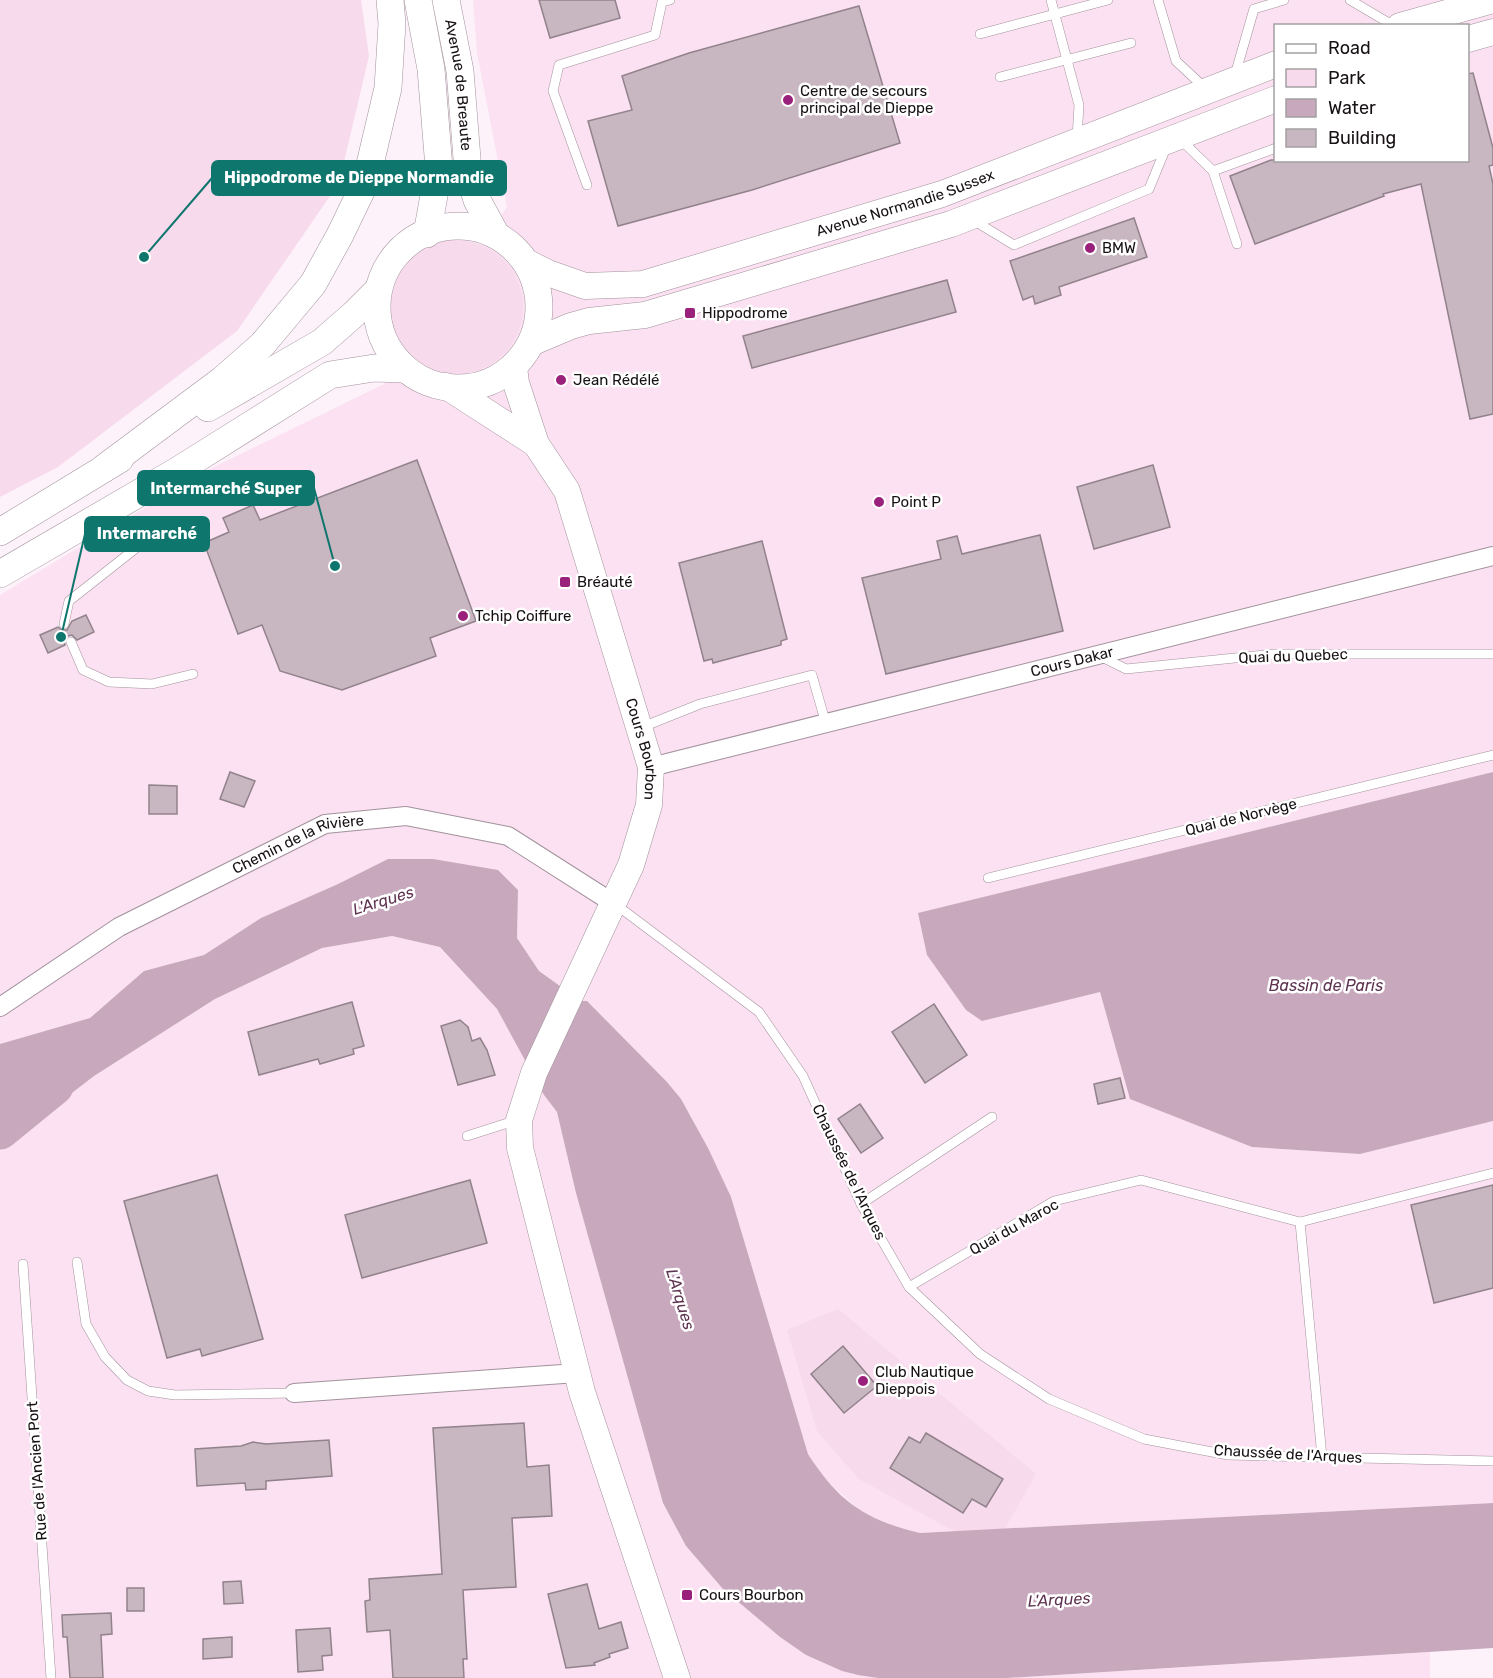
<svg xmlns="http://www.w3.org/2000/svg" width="1493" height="1678" font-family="Rubik,sans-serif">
	<rect width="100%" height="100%" fill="#fdf2f9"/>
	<g fill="#fbe1f1" fill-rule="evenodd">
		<path d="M473,0H1493V772L919,913L982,1021L1100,992L1131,1099L1252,1147L1360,1154L1493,1121V1503L920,1533L895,1527L864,1514L822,1477L808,1454L731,1197L691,1116L667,1082L587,1001H581L539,971L517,938L518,890L388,859L338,884L261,918L204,955L144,971L90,1018L0,1044V595L206,471L384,384L507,207L477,53ZM1276,26H1468V160H1276Z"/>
		<polygon points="392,936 440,947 497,1009 544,1095 557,1112 576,1193 663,1503 686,1546 723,1589 780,1637 806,1655 842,1671 878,1678 0,1678 0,1111 29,1126 94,1076 215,999 322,948"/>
		<polygon points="1430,1652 1430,1678 1006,1678"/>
	</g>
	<g fill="#f8daed">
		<polygon points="0,0 361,0 369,56 339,183 237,331 58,467 0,497"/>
		<circle cx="456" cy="307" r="67"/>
		<polygon points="838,1309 1036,1474 992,1552 859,1479 817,1431 787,1330"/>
	</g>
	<g fill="#c8a8bd">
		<polygon points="1493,772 1493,1121 1360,1154 1252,1147 1130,1099 1100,992 982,1021 966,1010 927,955 918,913"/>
		<path d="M388,859H433L498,870L518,890L517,938L539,971L581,1001H587L667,1082L681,1099L708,1148L731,1197L808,1454C838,1501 865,1520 920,1533L1493,1503V1648L1006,1678H878L858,1675L842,1671L806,1655L780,1637L723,1589L686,1546L663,1503L576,1193L557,1112L544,1095L497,1009L440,947L392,936L322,948L215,999L94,1076L29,1126L0,1111V1044L90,1018L144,971L204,955L261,918L338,884Z"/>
	</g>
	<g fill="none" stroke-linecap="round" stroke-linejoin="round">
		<polyline stroke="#c8a8bd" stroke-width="39" points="0,1130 54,1086"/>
	</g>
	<g fill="#c8b7c1" stroke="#92828c" stroke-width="1.5">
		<polygon points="539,0 615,0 620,18 550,38"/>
		<polygon points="859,6 900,143 752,190 618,226 588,121 632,110 622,76 689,53"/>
		<polygon points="1473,73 1493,148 1493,165 1489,166 1493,184 1493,414 1470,419 1421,184 1383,194 1384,196 1255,244 1230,176 1271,160 1467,160 1467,74"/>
		<polygon points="1134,218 1147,257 1059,287 1061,295 1035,304 1033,296 1023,300 1010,261"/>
		<polygon points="947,280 956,312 752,368 743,336"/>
		<polygon points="417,460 476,621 430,638 436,656 342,690 280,671 262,625 238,634 204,543 229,532 223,518 253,505 260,520"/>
		<polygon points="1153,465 1170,527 1094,549 1077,487"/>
		<polygon points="1040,535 1063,631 886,674 862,578 941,559 937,541 957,536 962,554"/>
		<polygon points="762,541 787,639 781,641 781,645 739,656 713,663 712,659 704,661 679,563"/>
		<polygon points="86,615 94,632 77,640 72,635 68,636 64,641 65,645 48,653 40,635 58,627 62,630 67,630 72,621"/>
		<polygon points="230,772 255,781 244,807 220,799"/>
		<polygon points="149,785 177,786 177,814 149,814"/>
		<polygon points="352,1002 364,1046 353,1049 354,1054 320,1064 318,1059 259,1075 248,1032"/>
		<polygon points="934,1004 967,1055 925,1083 892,1032"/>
		<polygon points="460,1020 468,1027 472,1041 480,1038 487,1050 495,1075 458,1085 441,1026"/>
		<polygon points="1120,1078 1125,1098 1098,1104 1094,1084"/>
		<polygon points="860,1104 883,1138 861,1153 838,1119"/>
		<polygon points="217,1175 263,1339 202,1356 200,1349 167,1358 124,1201"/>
		<polygon points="470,1180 487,1243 362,1278 345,1215"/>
		<polygon points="1493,1185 1493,1288 1434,1303 1411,1205"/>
		<polygon points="843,1346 877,1386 844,1413 811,1374"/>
		<polygon points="524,1423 527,1467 549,1465 552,1516 512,1518 516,1587 463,1590 467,1659 463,1659 464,1678 393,1678 390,1630 367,1632 365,1601 370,1600 369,1579 442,1574 433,1428"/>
		<polygon points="926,1433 1003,1479 986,1507 972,1499 963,1513 890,1468 909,1437 920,1443"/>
		<polygon points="329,1440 332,1476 266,1481 266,1489 246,1490 245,1483 197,1486 195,1449 241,1446 253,1442 266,1444"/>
		<polygon points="241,1581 243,1603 224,1604 223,1582"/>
		<polygon points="587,1584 599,1629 621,1622 628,1648 609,1654 610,1657 594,1663 595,1665 566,1668 548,1594"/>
		<rect x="127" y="1588" width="17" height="23"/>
		<polygon points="111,1613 112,1634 101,1635 103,1678 70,1678 67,1637 63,1637 62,1615"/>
		<polygon points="330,1628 332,1655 322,1656 323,1670 298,1672 296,1630"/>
		<polygon points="232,1637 232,1657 203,1659 203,1639"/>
	</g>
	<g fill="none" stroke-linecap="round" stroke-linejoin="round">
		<defs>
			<g id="lane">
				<polyline points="1051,0 1079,105 1077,138"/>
				<polyline points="1158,0 1176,61 1206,89"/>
				<polyline points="1350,0 1394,26"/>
				<polyline points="980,34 1108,0"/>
				<polyline points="1235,75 1254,9 1284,0"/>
				<polyline points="1000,77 1131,43"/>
				<polyline points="1181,140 1213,171 1276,148"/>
				<polyline points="1213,171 1237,244"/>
				<polyline points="587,185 553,91 559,65 655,35 662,2 670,0"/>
				<polyline points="973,220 1014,245 1149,189 1167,145"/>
				<polyline points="64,624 69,601 140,545"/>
				<polyline points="71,642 83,670 109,682 152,684 193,674"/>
				<polyline points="1100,656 1126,669 1274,654 1493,654"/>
				<polyline points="640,728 700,704 812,675 826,724"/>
				<polyline points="988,878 1493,755"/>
				<polyline points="615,904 759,1012 803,1076 861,1204 909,1287 980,1354 1049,1399 1144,1439 1228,1455 1493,1461"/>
				<polyline points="467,1136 517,1120"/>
				<polyline points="861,1204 992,1117"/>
				<polyline points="1300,1222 1322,1457"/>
				<polyline points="77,1262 86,1324 105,1357 127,1380 148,1391 175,1395 294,1393"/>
				<polyline points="23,1264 51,1678"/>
				<polyline points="909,1287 1054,1201 1141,1180 1300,1222 1493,1173"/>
			</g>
			<g id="street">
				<path id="s1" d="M651,767L1493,556"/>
				<path id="s2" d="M0,1007L119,927L325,824L406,816L508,836L613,903"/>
				<polyline points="294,1393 577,1373"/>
			</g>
			<g id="secondary">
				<polyline points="1400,26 1493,0"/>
				<polyline points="1468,39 1493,32"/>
				<path id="s3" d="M528,263L548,273L585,286L643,284L942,194L1276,64"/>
				<polyline points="533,342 571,326 589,321 645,315 951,224 1276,99"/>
				<path id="s4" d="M514,367L516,383L536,444L567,491L651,767L649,805L631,865L534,1073L519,1120L520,1148L582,1392L677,1678"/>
				<polyline points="446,386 536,444"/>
			</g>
			<g id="primary">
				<polyline points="418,0 431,69 439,168 427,234"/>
				<path id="s5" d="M446,0L460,71L468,171L477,200L496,235"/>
				<circle cx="458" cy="307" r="81"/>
				<polyline points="208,408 322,342 354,314 376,292"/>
				<polyline points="104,468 222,380 262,345 313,284 340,235 366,181 388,88 392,24 390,0"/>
				<polyline points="0,532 120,459"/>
				<polyline points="0,574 177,471 330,375 374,368 403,369"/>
			</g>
		</defs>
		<use href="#lane" stroke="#a2929c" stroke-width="10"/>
		<use href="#street" stroke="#a2929c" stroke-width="20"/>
		<use href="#secondary" stroke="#a2929c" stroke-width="27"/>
		<use href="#primary" stroke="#a2929c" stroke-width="28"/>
		<use href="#lane" stroke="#fff" stroke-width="9"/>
		<use href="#street" stroke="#fff" stroke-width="18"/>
		<use href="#secondary" stroke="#fff" stroke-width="26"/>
		<use href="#primary" stroke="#fff" stroke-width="27"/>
	</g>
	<g fill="#99217c" stroke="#fff" stroke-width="2">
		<circle cx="788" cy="100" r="6"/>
		<circle cx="1090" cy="248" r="6"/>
		<rect x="684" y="307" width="12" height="12" rx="3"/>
		<circle cx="561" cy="380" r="6"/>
		<circle cx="879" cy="502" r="6"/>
		<rect x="559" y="576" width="12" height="12" rx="3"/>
		<circle cx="463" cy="616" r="6"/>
		<circle cx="863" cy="1381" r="6"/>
		<rect x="681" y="1589" width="12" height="12" rx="3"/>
	</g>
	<g text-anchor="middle" stroke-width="5" stroke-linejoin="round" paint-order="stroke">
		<g font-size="15" fill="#171114" stroke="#fff">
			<text dy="5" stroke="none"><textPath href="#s5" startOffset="86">Avenue de Breaute</textPath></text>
			<text dy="5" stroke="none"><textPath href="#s3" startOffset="394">Avenue Normandie Sussex</textPath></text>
			<text transform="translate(1293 656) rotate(-2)" y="5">Quai du Quebec</text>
			<text dy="5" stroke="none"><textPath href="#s1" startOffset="434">Cours Dakar</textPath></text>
			<text dy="5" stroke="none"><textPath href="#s4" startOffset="406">Cours Bourbon</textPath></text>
			<text transform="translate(1241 817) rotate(-14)" y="5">Quai de Norvège</text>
			<text dy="5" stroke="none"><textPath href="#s2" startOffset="342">Chemin de la Rivière</textPath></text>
			<text transform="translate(849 1172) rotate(64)" y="5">Chaussée de l'Arques</text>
			<text transform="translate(1014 1227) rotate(-29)" y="5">Quai du Maroc</text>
			<text transform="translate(1288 1454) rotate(3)" y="5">Chaussée de l'Arques</text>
			<text transform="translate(37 1471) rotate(-94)" y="5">Rue de l'Ancien Port</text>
		</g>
		<g font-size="15" fill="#171114" stroke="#fff" text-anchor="start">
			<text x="800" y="96">Centre de secours<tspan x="800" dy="17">principal de Dieppe</tspan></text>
			<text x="1102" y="253">BMW</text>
			<text x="702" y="318">Hippodrome</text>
			<text x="573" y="385">Jean Rédélé</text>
			<text x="891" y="507">Point P</text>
			<text x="577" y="587">Bréauté</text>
			<text x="475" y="621">Tchip Coiffure</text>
			<text x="875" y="1377">Club Nautique<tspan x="875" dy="17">Dieppois</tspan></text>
			<text x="699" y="1600">Cours Bourbon</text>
		</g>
		<g font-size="16" font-style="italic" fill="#5e3250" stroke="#fff">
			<text transform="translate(383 900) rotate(-17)" y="6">L'Arques</text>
			<text x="1326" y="991">Bassin de Paris</text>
			<text transform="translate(681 1299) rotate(73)" y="6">L'Arques</text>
			<text transform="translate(1059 1599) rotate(-3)" y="6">L'Arques</text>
		</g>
	</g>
	<path fill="none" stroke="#0f766e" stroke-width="2" d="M144 257L212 178M335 566L314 488M61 637L85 534"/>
	<g fill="#0f766e" stroke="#fff" stroke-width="2">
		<circle cx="144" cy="257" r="6"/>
		<circle cx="335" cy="566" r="6"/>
		<circle cx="61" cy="637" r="6"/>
	</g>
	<g fill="#0f766e" stroke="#0f766e" stroke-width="2">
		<rect x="212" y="161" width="294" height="34" rx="6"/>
		<rect x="138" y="471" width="176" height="34" rx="6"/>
		<rect x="85" y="517" width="124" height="34" rx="6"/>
	</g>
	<g font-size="16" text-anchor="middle" font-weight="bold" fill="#fff">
		<text x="359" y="183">Hippodrome de Dieppe Normandie</text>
		<text x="226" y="494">Intermarché Super</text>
		<text x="147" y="539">Intermarché</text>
	</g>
	<rect x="1274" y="24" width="195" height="138" fill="#ffffff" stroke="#a2a0a1" stroke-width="1.5"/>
	<rect x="1286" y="44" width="30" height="9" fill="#ffffff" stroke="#a2a0a1" stroke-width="1.5"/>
	<text x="1328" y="54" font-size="18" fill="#171114">Road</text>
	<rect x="1286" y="69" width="30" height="18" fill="#f8daed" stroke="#a2a0a1" stroke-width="1.5"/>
	<text x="1328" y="84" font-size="18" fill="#171114">Park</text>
	<rect x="1286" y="99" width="30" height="18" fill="#c8a8bd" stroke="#a2a0a1" stroke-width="1.5"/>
	<text x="1328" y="114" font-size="18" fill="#171114">Water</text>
	<rect x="1286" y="129" width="30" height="18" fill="#c8b7c1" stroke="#a2a0a1" stroke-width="1.5"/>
	<text x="1328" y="144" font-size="18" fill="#171114">Building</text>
</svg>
